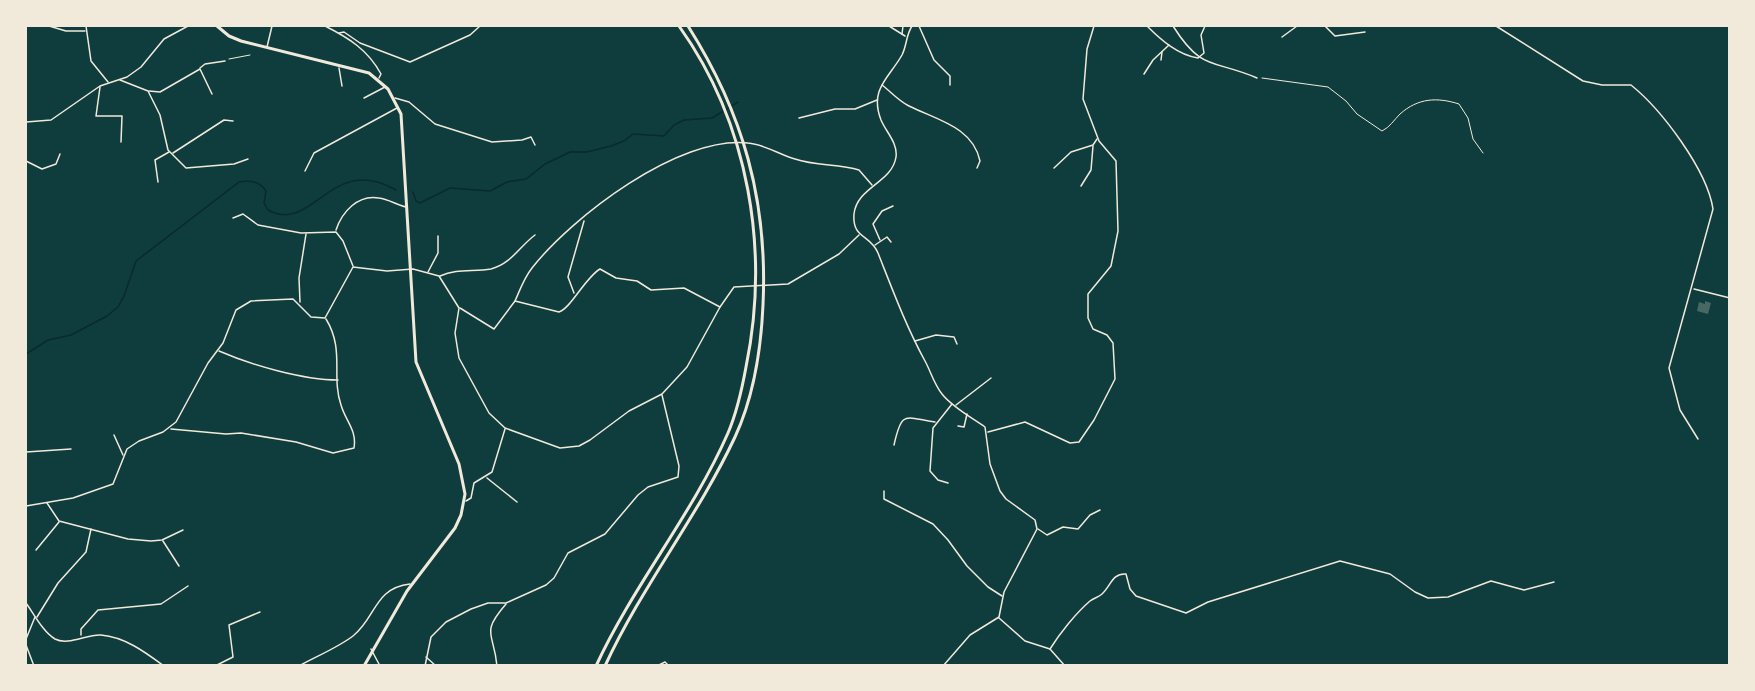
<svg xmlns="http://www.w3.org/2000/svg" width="1755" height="691" font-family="Barlow,sans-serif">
	<rect width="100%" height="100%" fill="#0f3d3e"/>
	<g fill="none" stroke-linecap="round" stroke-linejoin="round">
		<g stroke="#0a2a2b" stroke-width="1.5">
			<polyline points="413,192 416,201 420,203 450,188 490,191 507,182 526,179 545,164 570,152 587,152 611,146 624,141 633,134 664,136 674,125 684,120 712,118 738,102"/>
			<path d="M26,354L48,340L71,335L107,316L118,307L124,296L136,261L239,182C250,180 260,181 266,191L264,203L268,210C313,235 331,152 396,190"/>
		</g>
	</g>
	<polygon fill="#486865" points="1705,301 1711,303 1708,314 1697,311 1699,302 1705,304"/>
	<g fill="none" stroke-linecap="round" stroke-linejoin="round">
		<g stroke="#f1e9da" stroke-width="1">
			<polyline points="229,59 250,55"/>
			<path d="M1262,78L1328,87L1346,101L1357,114L1382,131C1390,127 1394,120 1400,114C1418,98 1437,97 1459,104L1468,118L1473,139L1483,153"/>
		</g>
		<g stroke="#f1e9da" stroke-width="1.5">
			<polyline points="49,26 66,31 85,31"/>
			<polyline points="86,26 91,61 108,82"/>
			<path d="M325,26C349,38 368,50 381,74L379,78"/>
			<polyline points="889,26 905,36"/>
			<path d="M912,26C906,35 907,45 902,55C889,78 869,89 881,120C886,132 898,143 896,157C892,183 857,187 854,214C852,239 870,234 878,253C893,291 906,326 925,361C931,372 934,384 942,394C952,407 971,417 985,427L990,464L1000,491L1006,499L1035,520L1037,529L1004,592L999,617L970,635L943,666"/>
			<polyline points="919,26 934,60 950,76 950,85"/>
			<path d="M1147,26C1161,40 1178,55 1198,58L1204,53L1201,35L1205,26"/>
			<path d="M1173,26C1202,72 1213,59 1257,78"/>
			<polyline points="1325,26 1335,36 1365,32"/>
			<path d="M1496,26L1583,81L1602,85H1631C1662,110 1707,170 1713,209L1669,368L1680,410L1698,439"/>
			<polyline points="339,33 344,32 360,43 410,62 470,35 480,26"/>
			<polyline points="902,34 903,26"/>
			<polyline points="1282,37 1297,26"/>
			<polyline points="267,47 272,26"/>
			<polyline points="1161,60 1162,52"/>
			<polyline points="200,68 205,64 225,61"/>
			<polyline points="339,68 342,86"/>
			<polyline points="1144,74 1153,60 1169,45"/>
			<polyline points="120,80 148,91 160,115 168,150 186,168 234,164 248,159"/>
			<path d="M882,85C891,92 899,101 909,106C937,120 973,127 980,161L977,168"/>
			<polyline points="100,87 96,116 122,116 121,142"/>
			<polyline points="149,91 160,92 200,69 212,94"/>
			<polyline points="364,98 385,87"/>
			<polyline points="395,98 409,102 435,124 492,142 522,140 531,137 535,145"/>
			<polyline points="799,118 835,109 855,109 877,100"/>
			<polyline points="26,122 51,120 100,86 127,77 141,67 164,39 188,26"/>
			<polyline points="173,153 224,120 233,121"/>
			<polyline points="26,161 42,169 56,164 60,154"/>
			<polyline points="1054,168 1071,152 1093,145 1097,139"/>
			<polyline points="305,171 314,153 397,108"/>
			<polyline points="158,182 155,160 169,152"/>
			<polyline points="1081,186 1091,170 1093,146"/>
			<polyline points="233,218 243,214 258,225 301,233 336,232 343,241 353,266"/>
			<path d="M336,230C342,212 358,194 379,198C388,199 397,205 406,207"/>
			<polyline points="880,240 873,224 882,211 893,206"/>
			<polyline points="875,245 887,237 891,242"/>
			<polyline points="428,272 438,253 438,236"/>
			<path d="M440,276C457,268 473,272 491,269C511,264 520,246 535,235"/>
			<polyline points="1694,289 1730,298"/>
			<polyline points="574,293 568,277 584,221"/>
			<path d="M515,301C520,290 524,278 532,268C572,217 679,135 748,143C764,144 780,155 795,159C816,166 838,164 859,170L872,185"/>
			<polyline points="300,302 299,278 306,234"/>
			<path d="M460,308L494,329L515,301L559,312C571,308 585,278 600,269L616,278L637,281L651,290L684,288L720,307"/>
			<polyline points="915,341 936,335 954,337 957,344"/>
			<path d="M219,351C251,365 303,380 338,380"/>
			<polyline points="956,405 991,378"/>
			<polyline points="958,426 964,427 967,414"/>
			<path d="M171,429L226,434L241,433L296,442L333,453L354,448C357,430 346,422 341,405C331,376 345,350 326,319"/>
			<polyline points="988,432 1025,422 1070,443 1079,442 1094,420 1115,379 1113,343 1107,335 1093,329 1088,318 1088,294 1111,266 1118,231 1116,161 1099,141 1083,99 1087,49 1094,26"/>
			<polyline points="114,435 123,455"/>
			<path d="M894,445C902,409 905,418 935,422"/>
			<polyline points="26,452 71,449"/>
			<polyline points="487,478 517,502"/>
			<polyline points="948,483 938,480 930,471 933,428 952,404"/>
			<polyline points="884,491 884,499 933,524 948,540 967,566 988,587 1002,596"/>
			<polyline points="466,501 471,498 474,483 492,472 505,429"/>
			<polyline points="47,503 59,521 128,539 151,541 162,540 183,530"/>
			<polyline points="26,506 73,498 113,484 127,449 139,441 163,432 176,422 208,363 223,343 236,310 251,301 293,299 311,317 325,318 353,267 387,271 413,269 439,276 459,308 455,333 459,358 489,413 505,428 560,448 579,446 590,440 629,411 662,394 687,367 720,307 734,287 788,284 839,254 859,235"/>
			<polyline points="1038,529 1047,535 1063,527 1078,529 1090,515 1100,510"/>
			<polyline points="163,541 179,566"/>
			<polyline points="36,550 59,522"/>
			<path d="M26,603C34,614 43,632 55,639C68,646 87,634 101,635C125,637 145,652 164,666"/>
			<polyline points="37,617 58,583 86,552 91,529"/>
			<polyline points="999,618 1025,641 1050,649 1065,666"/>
			<polyline points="81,635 81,629 98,610 161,604 188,586"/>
			<polyline points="26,639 35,617"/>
			<polyline points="26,645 34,666"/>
			<polyline points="371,649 380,666"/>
			<path d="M1050,649C1060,633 1076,613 1090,601C1094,598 1099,597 1102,594C1111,586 1112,573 1126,574L1130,589L1136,596L1186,613L1208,602L1340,561L1390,574L1415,592L1428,598L1448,597L1491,581L1524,590L1554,582"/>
			<polyline points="426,657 436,666"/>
			<polyline points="215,666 233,657 229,625 260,612"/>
			<path d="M299,666C317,656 337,648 353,636C376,618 374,588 410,584"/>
			<polyline points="425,666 431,637 446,622 471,609 488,603 506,603 546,585 554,578 568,553 605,534 638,495 648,487 678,477 679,466 662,395"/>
			<path d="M497,666C494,632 480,634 506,604"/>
			<polyline points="657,666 665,662 669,666"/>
		</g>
		<polyline stroke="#f1e9da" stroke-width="3" points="217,26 229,36 241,41 369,73 388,89 401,114 416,362 459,464 465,494 461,515 455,528 407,591 364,666"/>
		<g stroke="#f1e9da" stroke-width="3">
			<path d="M596,666C634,584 692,515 728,433C737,412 742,389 746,367C770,250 749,124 679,26"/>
			<path d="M605,666C642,586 698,516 735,437C754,396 761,350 763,305C768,200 743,113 688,26"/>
		</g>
	</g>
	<rect width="1755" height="691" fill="none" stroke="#f1e9da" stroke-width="54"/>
</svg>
